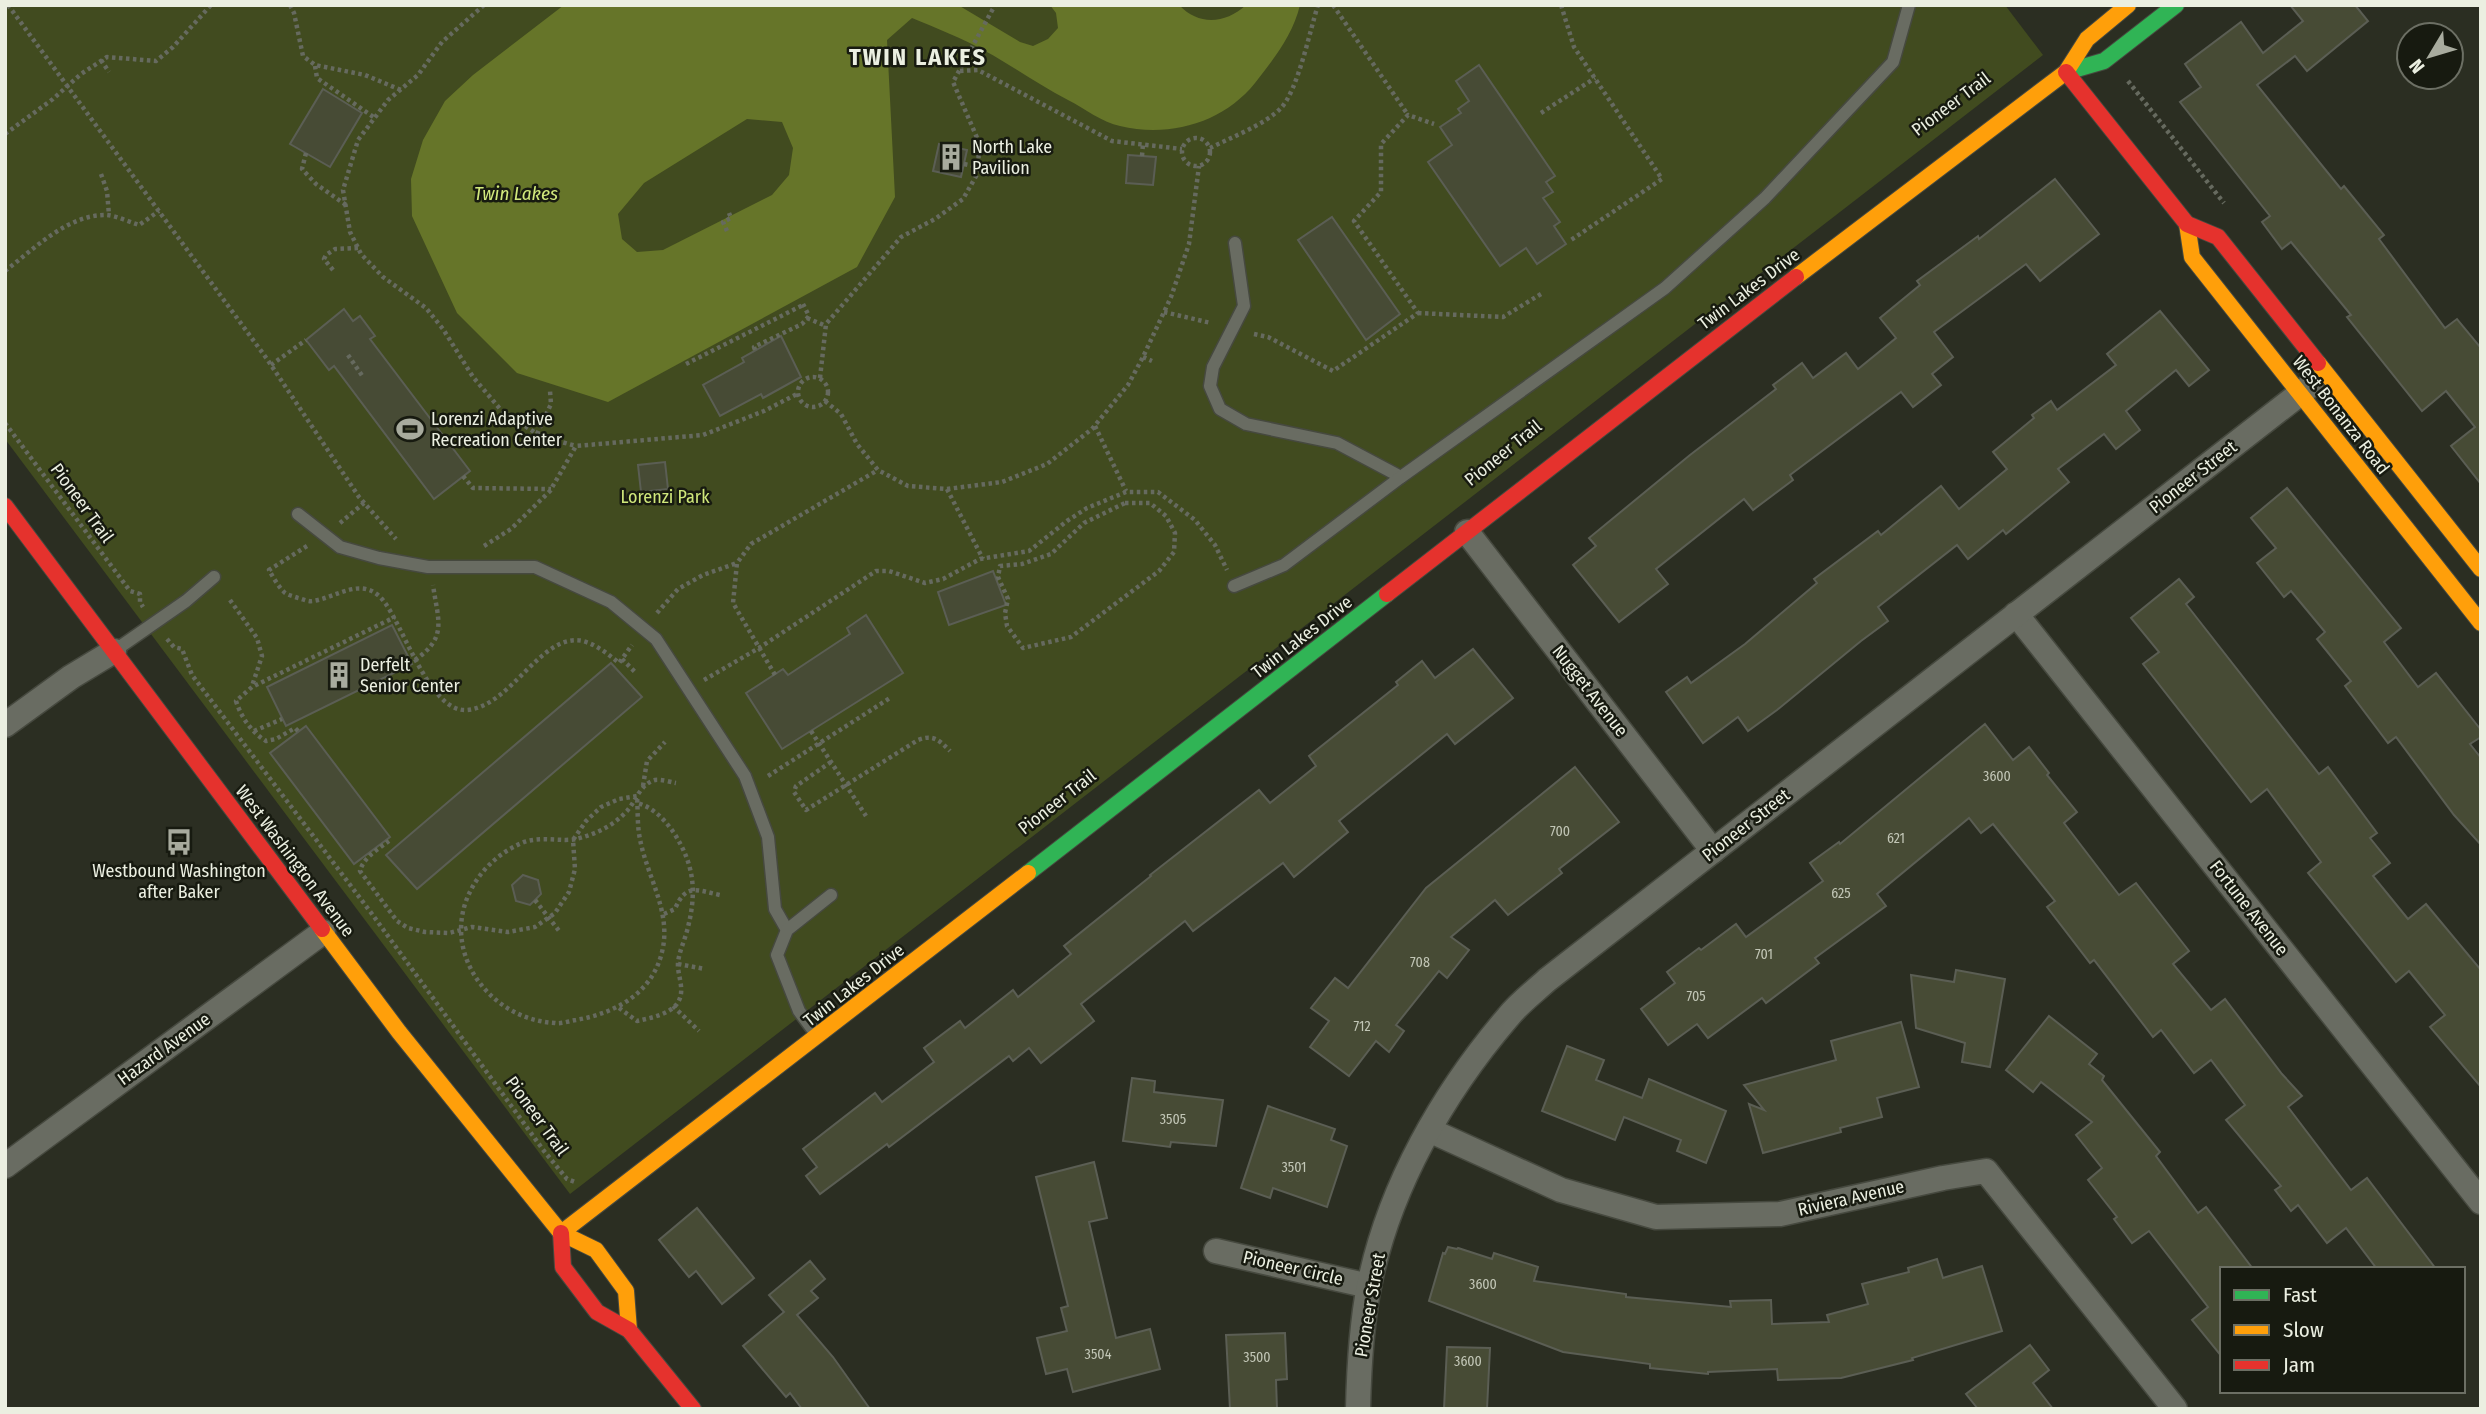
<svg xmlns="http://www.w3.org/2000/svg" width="2486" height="1414" font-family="'Fira Sans Condensed',sans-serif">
	<rect width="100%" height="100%" fill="#2b2e22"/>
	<polygon fill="#414b1f" points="5,5 2005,5 2043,55 570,1194 5,439"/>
	<path fill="#667529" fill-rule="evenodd" d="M564,5H958L1020,42L1033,46L1048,39L1058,28L1056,13L1050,5H1179C1199,26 1225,24 1246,5H1300C1293,35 1273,60 1255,83C1223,123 1169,138 1120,126C1103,123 1084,108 1068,100C1039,85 1013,66 985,51C962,38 936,28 912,18L887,40L895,197L857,267L608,402L517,373L457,313L412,216L411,179L423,140L445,101L473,75ZM747,119L782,122L793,148L789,175L772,195L663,250L637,252L622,239L618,214L644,183Z"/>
	<g fill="#474b35" stroke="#5b5e54" stroke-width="2">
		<polygon points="2290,5 2355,5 2368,21 2307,71 2295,56 2257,85 2341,189 2344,186 2384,235 2379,239 2445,328 2457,319 2481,348 2481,484 2451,446 2475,427 2446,391 2422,411 2347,317 2351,315 2291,242 2282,249 2262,222 2270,216 2180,102 2201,87 2185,64 2241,22 2263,53 2303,21"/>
		<polygon points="1479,65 1555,176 1546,182 1553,192 1543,198 1560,222 1554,226 1566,244 1537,264 1526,248 1500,266 1428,162 1452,145 1440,127 1461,113 1458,109 1469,101 1456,81"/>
		<polygon points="323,89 362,113 330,167 290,144"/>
		<polygon points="939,144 967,150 961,177 933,171"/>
		<polygon points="1128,155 1156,157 1153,185 1126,183"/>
		<polygon points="2055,179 2099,234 2040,281 2026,264 1934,332 1953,357 1932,374 1941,385 1913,407 1901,392 1790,475 1793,480 1753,510 1744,499 1656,569 1668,584 1619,622 1573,565 1596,546 1589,538 1690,455 1776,389 1773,385 1802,363 1813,378 1846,353 1858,369 1896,338 1880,318 1920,285 1917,281 1978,236 1979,239"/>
		<polygon points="1332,217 1400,314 1366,340 1298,240"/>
		<polygon points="344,309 353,321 360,316 375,336 370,339 470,471 434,499 334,366 329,370 306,340"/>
		<polygon points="2160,311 2209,370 2189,386 2176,370 2126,411 2140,430 2116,449 2104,434 2058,469 2069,482 2006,534 2003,530 1968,559 1957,545 1878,607 1888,621 1861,641 1777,710 1748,731 1738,717 1703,743 1666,692 1687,677 1691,683 1745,644 1817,583 1814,579 1878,531 1881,535 1941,486 1959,509 2007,469 1993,452 2034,418 2032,415 2051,401 2057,410 2116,365 2107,354"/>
		<polygon points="781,336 801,377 763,398 761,394 720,416 703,385 744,362 742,358"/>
		<polygon points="665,462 668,489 641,492 638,465"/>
		<polygon points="2287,488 2401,628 2384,642 2418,687 2436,673 2481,730 2481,737 2470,744 2481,758 2481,845 2454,815 2396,737 2388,743 2345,686 2351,681 2317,639 2325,632 2291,591 2284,597 2257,563 2276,548 2251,518"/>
		<polygon points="993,571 1006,605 949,625 938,592"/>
		<polygon points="2179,579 2194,597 2186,604 2319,774 2328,767 2377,833 2370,838 2390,863 2373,876 2408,919 2426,904 2481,970 2481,1087 2430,1027 2445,1015 2409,971 2396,982 2308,873 2321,862 2267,789 2251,802 2143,664 2159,652 2131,618"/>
		<polygon points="866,615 903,673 782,749 746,693 783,669 788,675 850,634 847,628"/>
		<polygon points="392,625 412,664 286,726 267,687"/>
		<polygon points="1473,649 1513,698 1455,744 1447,734 1339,821 1348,832 1294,877 1283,863 1193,931 1185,921 1081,1004 1094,1021 1041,1063 1029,1048 1013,1061 1009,1056 889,1147 887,1144 820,1194 806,1176 817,1167 803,1149 875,1093 882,1102 934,1062 924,1048 960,1021 965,1028 1013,990 1018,997 1071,954 1064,946 1151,876 1150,875 1259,790 1270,803 1316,766 1309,756 1398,685 1396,682 1422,661 1435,678"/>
		<polygon points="611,663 642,697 417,889 386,855"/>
		<polygon points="1985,724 2013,760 2029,747 2049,773 2047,775 2077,812 2064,823 2119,895 2136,883 2189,951 2173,964 2211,1010 2225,999 2282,1074 2302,1096 2288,1107 2351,1190 2367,1178 2436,1269 2377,1269 2346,1228 2327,1243 2298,1205 2291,1211 2275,1190 2281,1186 2226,1120 2245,1105 2211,1060 2194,1073 2161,1030 2153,1037 2094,960 2090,963 2047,907 2055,901 1993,824 1981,833 1969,818 1877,894 1886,906 1815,958 1819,963 1766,1003 1762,998 1708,1038 1697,1024 1668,1045 1641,1009 1675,983 1667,972 1699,948 1701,950 1736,924 1746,937 1823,881 1810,863 1839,842 1840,844"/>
		<polygon points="306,726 390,837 354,864 270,753"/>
		<polygon points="1575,767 1619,822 1559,869 1562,873 1508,915 1495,900 1451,937 1469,950 1447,978 1439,971 1396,1025 1404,1031 1389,1052 1376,1041 1349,1076 1310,1047 1329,1021 1311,1008 1335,978 1348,988 1426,888"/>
		<polygon points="523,875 538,880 541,894 530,905 516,901 512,885"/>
		<polygon points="1956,970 2005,979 1990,1067 1962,1062 1965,1043 1916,1028 1911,975 1954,982"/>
		<polygon points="2049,1016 2097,1054 2089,1064 2104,1076 2102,1080 2160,1152 2156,1156 2198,1213 2206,1207 2253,1269 2222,1269 2222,1357 2192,1320 2208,1307 2149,1231 2132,1243 2114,1219 2117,1217 2088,1180 2102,1168 2076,1135 2092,1122 2041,1082 2033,1092 2006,1070"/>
		<polygon points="1901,1022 1919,1087 1877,1098 1882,1117 1840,1128 1841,1132 1763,1153 1749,1104 1764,1110 1744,1085 1836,1060 1831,1041"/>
		<polygon points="1567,1046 1604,1060 1596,1080 1642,1098 1649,1079 1726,1111 1706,1163 1677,1151 1681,1140 1624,1117 1615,1140 1542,1111"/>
		<polygon points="1132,1078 1155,1081 1154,1092 1223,1100 1216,1146 1171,1142 1170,1147 1123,1141"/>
		<polygon points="1268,1106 1335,1129 1331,1140 1347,1146 1327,1207 1273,1188 1270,1198 1241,1188"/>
		<polygon points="1094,1162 1107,1218 1089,1222 1116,1338 1150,1329 1160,1369 1073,1392 1067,1369 1046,1374 1037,1338 1067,1331 1061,1308 1068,1306 1036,1177"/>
		<polygon points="697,1208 754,1278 722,1304 696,1271 689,1277 659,1240"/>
		<polygon points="1448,1247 1457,1249 1458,1248 1492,1259 1494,1253 1538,1267 1534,1281 1626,1294 1626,1297 1731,1307 1730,1301 1771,1300 1772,1324 1829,1322 1827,1315 1868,1304 1862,1284 1909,1272 1908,1268 1937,1259 1943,1278 1982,1266 2002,1331 1912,1358 1913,1360 1841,1378 1778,1380 1777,1369 1708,1372 1708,1374 1650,1368 1650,1364 1563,1352 1429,1301 1443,1253 1445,1254"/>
		<polygon points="810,1261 825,1279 811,1291 818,1298 797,1315 833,1357 870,1409 802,1409 790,1393 786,1397 743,1346 784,1312 769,1295"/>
		<polygon points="1285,1333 1287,1379 1276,1380 1277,1409 1230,1409 1226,1335"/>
		<polygon points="2030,1345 2049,1370 2033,1383 2053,1409 1978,1409 1966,1394"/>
		<polygon points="1447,1347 1490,1348 1487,1409 1444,1409"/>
	</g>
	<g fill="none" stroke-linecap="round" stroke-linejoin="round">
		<defs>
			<g id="lane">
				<polyline points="1235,243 1244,306 1213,367 1210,386 1220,409 1246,424 1337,443 1401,477"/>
				<polyline points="298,514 340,547 379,558 428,567 535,567 611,602 656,639 745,776 768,837 775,909 787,930"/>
				<polyline points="1234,586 1284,565 1401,477 1665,288 1765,198 1893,62 1909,5"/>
				<polyline points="114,651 186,601 214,577"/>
				<polyline points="816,1034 799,1011 777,955 787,930 831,895"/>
			</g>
			<g id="street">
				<polyline points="1467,532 1713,851"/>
				<polyline points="2016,614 2481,1202"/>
				<polyline points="5,725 71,677 114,651"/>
				<polyline points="1429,1130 1561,1190 1656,1217 1780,1214 1943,1178 1986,1171 2175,1409"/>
				<polyline points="5,1166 323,932"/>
				<polyline points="1216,1251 1369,1286"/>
				<path d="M1358,1409C1359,1368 1361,1326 1369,1286C1389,1187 1443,1093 1508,1017C1519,1003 1534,992 1547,980L2311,385"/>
			</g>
			<g id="fast">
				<polyline points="2066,72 2104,61 2176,5"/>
				<polyline points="1028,873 1387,594"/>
			</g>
			<g id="slow">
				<polyline points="2187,224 2192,257 2481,623"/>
				<polyline points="1796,277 2066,72 2087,39 2128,5"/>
				<polyline points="2318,363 2481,569"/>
				<polyline points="322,929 399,1032 561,1233 596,1250 626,1291 629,1330"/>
				<polyline points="561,1233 1028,873"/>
			</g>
			<g id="jam">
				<polyline points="2066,72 2187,224 2218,237 2318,363"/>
				<polyline points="5,506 322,929"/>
				<polyline points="1387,594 1796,277"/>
				<polyline points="561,1233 563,1267 597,1312 629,1330 693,1409"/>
			</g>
		</defs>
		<use href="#lane" stroke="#46493f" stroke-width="15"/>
		<use href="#street" stroke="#46493f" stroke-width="27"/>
		<use href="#fast" stroke="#46493f" stroke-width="18"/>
		<use href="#slow" stroke="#46493f" stroke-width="18"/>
		<use href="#jam" stroke="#46493f" stroke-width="18"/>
		<g stroke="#666a5f" stroke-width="4.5" stroke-dasharray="3.5 3.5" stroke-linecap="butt">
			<polyline points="8,5 267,359 359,497 396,539"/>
			<polyline points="290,5 294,13 303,56 315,65 365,75 401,90"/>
			<polyline points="484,5 442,42 418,75 388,100 358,140 343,190 350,232 361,254 383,277 426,308 443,329 473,377 501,410 540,436 576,446"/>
			<polyline points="1333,5 1408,115"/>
			<polyline points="1561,5 1574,47 1662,179 1571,240"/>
			<polyline points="101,60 109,72"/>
			<polyline points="315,66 317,78 375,118"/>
			<polyline points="960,71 978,70 1112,141 1182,149"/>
			<polyline points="2128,81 2224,203"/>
			<polyline points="1541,113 1595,78"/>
			<polyline points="5,134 53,99 81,74 107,57 156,61 173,47 211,5"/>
			<circle cx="1196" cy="152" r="14"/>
			<path d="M1210,148C1230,138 1266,124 1281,108C1298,90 1310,30 1318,5"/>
			<polyline points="306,153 302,169 316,184 346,205"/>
			<polyline points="1142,156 1143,144"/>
			<polyline points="964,164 979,167"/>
			<polyline points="101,174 107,191 109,215"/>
			<polyline points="727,231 723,222 731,218 729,213"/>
			<polyline points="333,270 324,259 326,255 335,249 358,248"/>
			<path d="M5,271C34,249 68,214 107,215C117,216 129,222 139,225L159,211"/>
			<polyline points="1164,312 1211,323"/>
			<polyline points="1418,313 1503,317 1541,294"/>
			<polyline points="807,318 826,326"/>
			<polyline points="1254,334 1268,337 1333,371 1418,313 1354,221 1381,192 1381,144 1408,115 1434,124"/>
			<polyline points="755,350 754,347 802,324 809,316 802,302"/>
			<polyline points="348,355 363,377"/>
			<polyline points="1143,357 1152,361"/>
			<polyline points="686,364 803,305"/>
			<polyline points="271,365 306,340"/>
			<circle cx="813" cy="392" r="15"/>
			<polyline points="820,378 826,324 901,237 935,219 963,199 979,171 978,140 953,82 995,5"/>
			<polyline points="825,401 841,414 857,444 878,470 908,486 947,489 1002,482 1047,464 1092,429 1128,385 1143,357 1171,297 1189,244 1199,166"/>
			<polyline points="5,423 130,591 140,594 140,602 143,607"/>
			<polyline points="1095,426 1126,491"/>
			<polyline points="537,434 551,404 550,391"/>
			<polyline points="463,476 473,488 551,489"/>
			<polyline points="947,489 983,559"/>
			<polygon points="1125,503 1150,503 1166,516 1175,533 1174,552 1159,571 1071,637 1023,648 1007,626 1005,613 1008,599 998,577 1000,566 1022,564 1051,554 1084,523"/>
			<polyline points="340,523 364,503"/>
			<path d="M307,546L269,570C273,577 278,586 284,592C287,595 293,596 298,598C303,599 308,602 313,601C338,597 361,576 382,599C403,623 429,713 467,710C512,706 541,632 583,641C597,645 608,654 619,663L632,645"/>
			<polyline points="484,546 511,529 550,491 576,446 703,435 764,411 799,393"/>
			<polyline points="230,600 257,638 262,656 252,686"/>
			<polyline points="657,613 678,589 703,575 737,563"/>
			<polyline points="167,639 174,647 182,649 192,675 372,914 544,1151 567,1179 575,1182"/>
			<polyline points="622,659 636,673"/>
			<path d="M415,660C448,637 438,621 433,585"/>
			<polyline points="775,675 733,603 737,563 751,544 878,470"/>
			<polyline points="704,680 759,648 876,571 889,571 925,583 943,579 980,559 1029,551 1067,521 1087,508 1126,492 1158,492 1195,520 1215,545 1227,570"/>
			<polyline points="254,731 282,719"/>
			<path d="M298,731L295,728L276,739L266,741C252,733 241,717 236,701L252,687L395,617"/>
			<polyline points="811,731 866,816"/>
			<path d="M831,762L796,786L794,792L806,810L918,740C933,734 939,740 950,751"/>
			<polyline points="768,776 890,698"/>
			<polyline points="643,786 647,761 665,742"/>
			<path d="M389,841C378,849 363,858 360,871L397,921L408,928L425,932L449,933L472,927L508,932L535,927L555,913L569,892L575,869L573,840L586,821L601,807L619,799L637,796C638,810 637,825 640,839C647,877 672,912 662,952C652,994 615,1013 576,1020C569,1021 561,1024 555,1023C494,1020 445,960 466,901C476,874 497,853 524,842C542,836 562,842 576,839C596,834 613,826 627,811C636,801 640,784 655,780C661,779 670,782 676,783"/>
			<polyline points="535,900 560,932"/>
			<path d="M664,914L675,909C686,883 696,890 720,895"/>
			<polyline points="678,964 705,969"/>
			<polyline points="673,1006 699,1031"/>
			<path d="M619,1008L637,1021C650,1018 667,1015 676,1005C687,992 677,976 678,963C679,952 684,942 687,931C697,893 695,866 674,833C665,820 653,807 637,803"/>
		</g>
		<use href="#lane" stroke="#696c62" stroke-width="12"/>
		<use href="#street" stroke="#696c62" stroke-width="24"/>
		<use href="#fast" stroke="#30b455" stroke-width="16"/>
		<use href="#slow" stroke="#ff9f0a" stroke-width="16"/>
		<use href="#jam" stroke="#e5322d" stroke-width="16"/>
	</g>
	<defs>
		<symbol id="building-bare" viewBox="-9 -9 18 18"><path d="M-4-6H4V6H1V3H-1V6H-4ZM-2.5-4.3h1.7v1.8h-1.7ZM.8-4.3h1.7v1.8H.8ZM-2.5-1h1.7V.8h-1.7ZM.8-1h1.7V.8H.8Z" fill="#a8ab9e" stroke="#171a10" stroke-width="2.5" paint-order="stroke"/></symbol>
		<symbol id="stadium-bare" viewBox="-9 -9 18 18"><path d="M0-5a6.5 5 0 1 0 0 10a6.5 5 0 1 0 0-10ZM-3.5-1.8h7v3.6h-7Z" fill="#a8ab9e" stroke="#171a10" stroke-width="2.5" paint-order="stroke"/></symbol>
		<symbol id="bus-bare" viewBox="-9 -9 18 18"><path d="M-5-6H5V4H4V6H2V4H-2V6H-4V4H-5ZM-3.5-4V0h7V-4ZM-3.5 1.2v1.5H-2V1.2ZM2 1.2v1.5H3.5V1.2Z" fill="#a8ab9e" stroke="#171a10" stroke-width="2.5" paint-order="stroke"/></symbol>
	</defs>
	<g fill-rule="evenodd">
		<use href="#building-bare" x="932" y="138" width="38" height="38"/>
		<use href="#stadium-bare" x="391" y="410" width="38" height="38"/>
		<use href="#building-bare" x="320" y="656" width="38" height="38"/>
		<use href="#bus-bare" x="160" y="823" width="38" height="38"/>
	</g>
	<g text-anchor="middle" stroke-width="5" stroke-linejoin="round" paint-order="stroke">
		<g font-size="14" fill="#c2c6b6">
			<text x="1997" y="781">3600</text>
			<text x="1560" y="836">700</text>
			<text x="1896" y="843">621</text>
			<text x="1841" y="898">625</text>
			<text x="1764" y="959">701</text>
			<text x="1420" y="967">708</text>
			<text x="1696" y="1001">705</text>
			<text x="1362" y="1031">712</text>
			<text x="1173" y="1124">3505</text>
			<text x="1294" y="1172">3501</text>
			<text x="1483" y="1289">3600</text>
			<text x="1098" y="1359">3504</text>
			<text x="1257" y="1362">3500</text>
			<text x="1468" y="1366">3600</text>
		</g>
		<g font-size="18" fill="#ebefe1" stroke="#171a10">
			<text transform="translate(1951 104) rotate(-37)" y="6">Pioneer Trail</text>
			<text transform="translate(1749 289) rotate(-37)" y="6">Twin Lakes Drive</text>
			<text transform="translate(2341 415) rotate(52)" y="6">West Bonanza Road</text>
			<text transform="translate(1503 453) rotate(-39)" y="6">Pioneer Trail</text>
			<text transform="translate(2193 477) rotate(-38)" y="6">Pioneer Street</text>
			<text transform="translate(82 503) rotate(54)" y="6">Pioneer Trail</text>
			<text transform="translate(1302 637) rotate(-38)" y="6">Twin Lakes Drive</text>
			<text transform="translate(1590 691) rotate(52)" y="6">Nugget Avenue</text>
			<text transform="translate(1057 802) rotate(-38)" y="6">Pioneer Trail</text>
			<text transform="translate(1746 825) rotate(-38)" y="6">Pioneer Street</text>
			<text transform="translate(295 861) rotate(53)" y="6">West Washington Avenue</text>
			<text transform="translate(2249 908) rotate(52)" y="6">Fortune Avenue</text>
			<text transform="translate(854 985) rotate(-38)" y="6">Twin Lakes Drive</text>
			<text transform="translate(164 1049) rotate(-36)" y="6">Hazard Avenue</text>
			<text transform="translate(537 1116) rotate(54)" y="6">Pioneer Trail</text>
			<text transform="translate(1851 1198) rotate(-13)" y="6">Riviera Avenue</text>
			<text transform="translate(1293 1268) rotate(13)" y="6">Pioneer Circle</text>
			<text transform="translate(1370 1305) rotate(-80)" y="6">Pioneer Street</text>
		</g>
		<g font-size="18" fill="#ebefe1" stroke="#171a10" text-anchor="start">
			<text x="972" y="153">North Lake<tspan x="972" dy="21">Pavilion</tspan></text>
			<text x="431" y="425">Lorenzi Adaptive<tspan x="431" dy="21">Recreation Center</tspan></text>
			<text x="360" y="671">Derfelt<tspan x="360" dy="21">Senior Center</tspan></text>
			<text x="179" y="877" text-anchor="middle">Westbound Washington<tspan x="179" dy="21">after Baker</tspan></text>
		</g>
		<g font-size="18" fill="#d0e87b" stroke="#171a10">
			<text x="665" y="503">Lorenzi Park</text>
		</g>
		<g font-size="19" font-style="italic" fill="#d2ea7d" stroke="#171a10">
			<text x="516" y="200">Twin Lakes</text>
		</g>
		<g font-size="24" font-weight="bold" letter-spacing="2" fill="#ebefe1" stroke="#171a10">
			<text x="918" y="65">TWIN LAKES</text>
		</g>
	</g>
	<rect width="2486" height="1414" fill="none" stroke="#ebefe1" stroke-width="14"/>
	<rect x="2220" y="1267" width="245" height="126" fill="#171a10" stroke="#6c6f64" stroke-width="2"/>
	<rect x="2234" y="1290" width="35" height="10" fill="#30b455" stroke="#6c6f64" stroke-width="2"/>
	<text x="2283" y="1302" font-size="21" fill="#ebefe1">Fast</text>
	<rect x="2234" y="1325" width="35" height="10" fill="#ff9f0a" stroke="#6c6f64" stroke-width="2"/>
	<text x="2283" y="1337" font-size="21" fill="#ebefe1">Slow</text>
	<rect x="2234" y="1360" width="35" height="10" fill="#e5322d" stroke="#6c6f64" stroke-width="2"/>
	<text x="2283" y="1372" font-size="21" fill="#ebefe1">Jam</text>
	<g transform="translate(2430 56) rotate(232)"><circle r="33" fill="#171a10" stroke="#6c6f64" stroke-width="2"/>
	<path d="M0-5L12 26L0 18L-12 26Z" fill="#a8ab9e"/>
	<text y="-10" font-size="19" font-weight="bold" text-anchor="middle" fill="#ebefe1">N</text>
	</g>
</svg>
